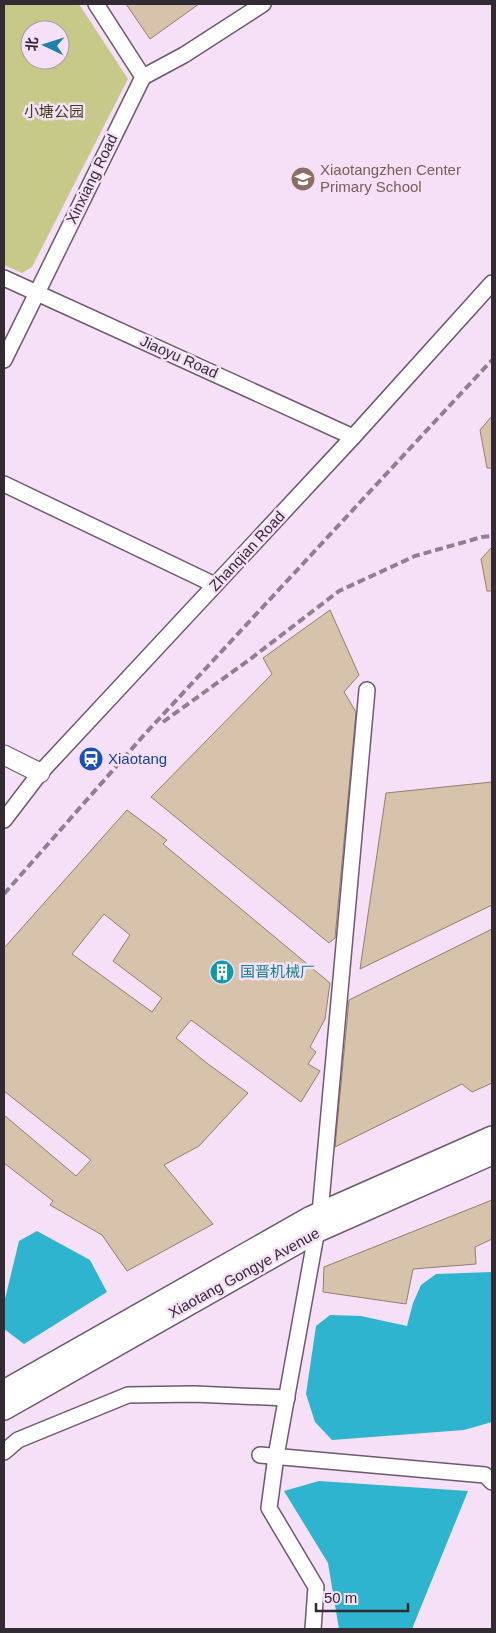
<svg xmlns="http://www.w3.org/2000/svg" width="496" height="1633" font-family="Arial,'Noto Sans SC',sans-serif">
	<rect width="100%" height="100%" fill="#f6e0f7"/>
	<path fill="#c6c988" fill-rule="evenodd" d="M4,4H79L128,79L32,267L22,273L4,265ZM30,30H60V60H30Z"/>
	<g fill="#2eb4cf">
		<polygon points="37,1231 90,1260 107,1292 24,1344 4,1329 4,1303 19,1241"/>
		<polygon points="492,1272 492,1422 464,1430 332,1440 315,1422 306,1394 316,1326 330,1315 361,1316 407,1326 413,1303 421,1285 436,1274"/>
		<polygon points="319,1481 468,1491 412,1629 339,1629 328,1563 284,1491"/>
	</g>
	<g fill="#d7c2ac" stroke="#927f6a" fill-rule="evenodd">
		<polygon points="126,4 199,4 150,39"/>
		<polygon points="492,416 492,468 487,468 480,430"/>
		<polygon points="492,547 492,591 487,591 481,559"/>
		<polygon points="330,610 359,675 344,692 356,712 335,938 329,943 151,797 272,674 263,658"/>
		<polygon points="492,782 492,905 360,969 386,793"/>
		<path d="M127,810L167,840L163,844L330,983L325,1019L310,1047L316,1052L308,1064L320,1071L301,1102L191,1020L176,1038L208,1064L248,1093L199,1146L164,1165L213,1224L127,1271L102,1235L50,1205L53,1201L4,1163V1115L76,1176L91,1160L4,1091V948ZM104,914L130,935L113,961L162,998L152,1012L72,954Z"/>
		<polygon points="492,929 492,1083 472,1092 462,1084 335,1147 349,1000"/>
		<polygon points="492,1200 492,1239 475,1247 476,1264 413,1269 406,1304 323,1292 324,1267"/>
	</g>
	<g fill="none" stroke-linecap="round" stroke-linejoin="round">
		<defs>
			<g id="minor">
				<polyline points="143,77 184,55 263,4"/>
				<polyline points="4,278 353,437"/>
				<polyline points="4,360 143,77 96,4"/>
				<polyline points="4,484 215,585"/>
				<polyline points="4,820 40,773 353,437 492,283"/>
				<polyline points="4,1452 18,1440 128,1395 194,1394 287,1398"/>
				<polyline points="260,1455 485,1475 492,1482"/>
				<polyline points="313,1629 316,1587 269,1508 276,1456 320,1213 367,690"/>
			</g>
			<polyline id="tertiary" points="4,755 40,773"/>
			<g id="secondary">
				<polyline points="4,1391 311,1217 492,1137"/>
				<polyline points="4,1409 318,1231 492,1154"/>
			</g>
		</defs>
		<use href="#minor" stroke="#6d5a6e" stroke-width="18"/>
		<use href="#tertiary" stroke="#6d5a6e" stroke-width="21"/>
		<use href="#secondary" stroke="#6d5a6e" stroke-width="24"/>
		<use href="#minor" stroke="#fff" stroke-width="15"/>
		<use href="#tertiary" stroke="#fff" stroke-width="19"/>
		<use href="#secondary" stroke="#fff" stroke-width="21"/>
		<g stroke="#8f808f" stroke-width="4" stroke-dasharray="8 4" stroke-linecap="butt">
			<polyline points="163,722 249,660 339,591 415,556 482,537 492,536"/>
			<polyline points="4,894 144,735 492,360"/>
		</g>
	</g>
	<defs>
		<symbol id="school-disc" viewBox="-11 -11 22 22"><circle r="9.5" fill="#8d6e63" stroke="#f6e0f7"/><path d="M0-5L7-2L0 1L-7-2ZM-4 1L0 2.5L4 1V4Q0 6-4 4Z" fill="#fff"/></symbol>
		<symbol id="station-disc" viewBox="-11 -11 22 22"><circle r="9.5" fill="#1a4fb4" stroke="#f6e0f7"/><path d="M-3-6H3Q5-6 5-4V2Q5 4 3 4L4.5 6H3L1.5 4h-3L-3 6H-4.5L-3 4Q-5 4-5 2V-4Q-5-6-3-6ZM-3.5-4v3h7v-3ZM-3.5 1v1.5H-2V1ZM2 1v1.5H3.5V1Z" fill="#fff"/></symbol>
		<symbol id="building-disc" viewBox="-11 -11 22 22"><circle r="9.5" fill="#0f9aa8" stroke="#f6e0f7"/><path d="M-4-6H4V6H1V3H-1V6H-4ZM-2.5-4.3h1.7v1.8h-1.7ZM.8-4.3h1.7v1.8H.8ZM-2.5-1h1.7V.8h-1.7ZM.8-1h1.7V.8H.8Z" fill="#fff"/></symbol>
	</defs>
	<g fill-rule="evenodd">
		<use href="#school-disc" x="289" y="165" width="28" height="28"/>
		<use href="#station-disc" x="77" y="745" width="28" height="28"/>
		<use href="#building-disc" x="208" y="958" width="28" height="28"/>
	</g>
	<g text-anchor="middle" stroke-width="5" stroke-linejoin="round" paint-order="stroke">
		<g font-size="15" fill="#3e3f18" stroke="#f6e0f7">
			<text x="54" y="117">小塘公园</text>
		</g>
		<g font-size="15" fill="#785e54" stroke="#f6e0f7" text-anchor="start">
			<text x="320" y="175">Xiaotangzhen Center<tspan x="320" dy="17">Primary School</tspan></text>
		</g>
		<g font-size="15" fill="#332b33" stroke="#f6e0f7">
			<text transform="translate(92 179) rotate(-64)" y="5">Xinxiang Road</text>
			<text transform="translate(179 357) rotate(24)" y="5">Jiaoyu Road</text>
			<text transform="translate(247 551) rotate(-47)" y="5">Zhanqian Road</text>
			<text transform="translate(244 1273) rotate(-29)" y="5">Xiaotang Gongye Avenue</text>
		</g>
		<g font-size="15" fill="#164399" stroke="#f6e0f7" text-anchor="start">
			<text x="108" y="764">Xiaotang</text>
		</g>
		<g font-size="15" fill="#0d838f" stroke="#f6e0f7" text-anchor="start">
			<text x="240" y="977">国晋机械厂</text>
		</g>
	</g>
	<rect width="496" height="1633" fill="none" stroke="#332b33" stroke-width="10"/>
	<g transform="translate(45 45) rotate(274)"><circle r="24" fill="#f6e0f7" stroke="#a898a9"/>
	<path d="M0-4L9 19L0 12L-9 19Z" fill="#1d81ab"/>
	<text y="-8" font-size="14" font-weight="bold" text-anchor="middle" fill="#332b33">北</text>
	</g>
	<path d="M316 1603v8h92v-8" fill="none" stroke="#332b33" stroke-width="2.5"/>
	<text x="324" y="1603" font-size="15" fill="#332b33" stroke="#f6e0f7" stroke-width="4" paint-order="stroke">50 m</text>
</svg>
